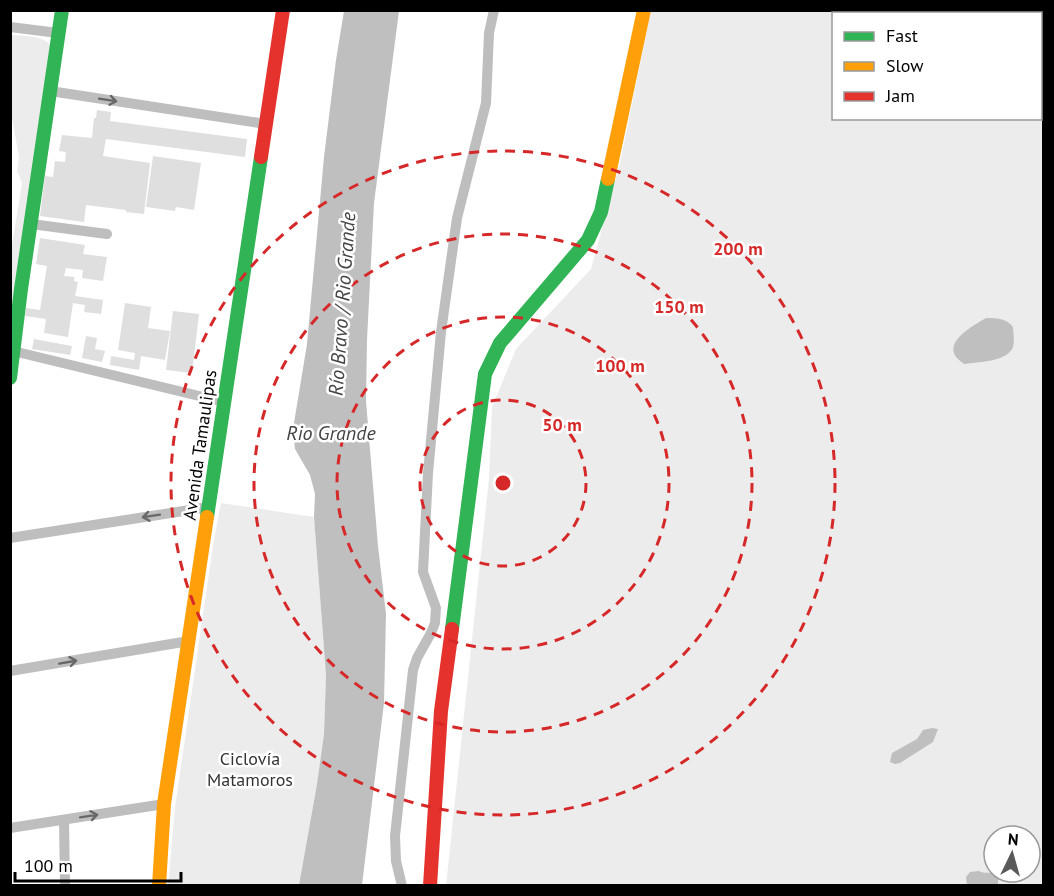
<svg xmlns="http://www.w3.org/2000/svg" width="1054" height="896" font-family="'PT Sans',sans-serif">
	<rect width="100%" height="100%" fill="#fff"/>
	<g fill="#ececec" fill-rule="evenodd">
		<path d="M651,11H1043V885L446,886L489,478L492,407L516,349L591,269L620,163ZM834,14H1040V118H834ZM994,836H1030V872H994Z"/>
		<path d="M11,35C23,36 44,35 51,46L11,327V251L22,183L17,171L19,157L11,112Z"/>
		<polygon points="221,503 314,517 326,675 324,734 317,784 299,885 168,886 175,807 214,539"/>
	</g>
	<g fill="#bfbfbf">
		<polygon points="344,11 399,11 374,203 367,340 366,401 378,546 386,614 384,703 362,885 299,885 317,784 324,734 326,675 314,517 315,494 310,475 295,449 293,429 307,344 324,157 336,60"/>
		<path d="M986,318C997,318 1006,318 1013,327C1013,332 1015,341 1013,347C1007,362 978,362 964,364C960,361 955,357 954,353C949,338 976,324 986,318Z"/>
		<polygon points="932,728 938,729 933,742 900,763 895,764 890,762 892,753 917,739 923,730"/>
		<path d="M979,871C987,875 991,871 998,873V885H967L966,877L970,872Z"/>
	</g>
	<g fill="#dfdfdf">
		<polygon points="97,110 111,112 110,121 247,139 245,157 106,139 103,156 150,163 144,214 126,212 126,210 86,205 84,222 40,216 45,176 53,177 55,161 65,162 66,152 59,151 62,135 92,138 94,118 96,118"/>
		<polygon points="153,156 201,163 194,210 176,207 175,211 146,207"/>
		<polygon points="40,238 85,245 83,254 107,257 103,281 82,278 83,270 66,268 64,276 74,277 74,281 78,282 75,296 103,300 101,314 84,312 85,305 73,303 68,337 44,333 46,319 25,316 26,308 40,310 47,266 36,264"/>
		<polygon points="125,303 151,307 148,328 170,331 165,360 141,356 139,370 110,365 111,356 134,360 135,353 118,350"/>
		<polygon points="173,311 199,314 192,373 166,370"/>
		<polygon points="86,336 97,338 95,349 105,351 102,362 82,358"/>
		<polygon points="34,339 72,346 70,355 32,349"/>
	</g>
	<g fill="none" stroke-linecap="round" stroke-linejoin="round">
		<g stroke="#bebebe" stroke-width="10">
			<polyline points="10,27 58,33"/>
			<polyline points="50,91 266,124"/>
			<polyline points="31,224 107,234"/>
			<polyline points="13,351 224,402"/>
			<polyline points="10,538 209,507"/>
			<polyline points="10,671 189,641"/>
			<polyline points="64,820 65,886"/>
			<polyline points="10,828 164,804"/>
			<polyline points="402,886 396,861 395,836 413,670 417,658 431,633 435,623 436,608 423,572 428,473 441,332 457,218 486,103 489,33 494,10"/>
		</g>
		<g stroke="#30b455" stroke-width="14">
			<polyline points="10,378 21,289 62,10"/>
			<polyline points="207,517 261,157"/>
			<polyline points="452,629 485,374 500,343 588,240 601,212 608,179"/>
		</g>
		<g stroke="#ff9f0a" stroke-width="14">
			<polyline points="608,179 644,10"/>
			<polyline points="159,886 164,804 207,517"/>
		</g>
		<g stroke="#e5322d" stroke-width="14">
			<polyline points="261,157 283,10"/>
			<polyline points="430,886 441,711 452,629"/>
		</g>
	</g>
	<defs><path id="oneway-shaft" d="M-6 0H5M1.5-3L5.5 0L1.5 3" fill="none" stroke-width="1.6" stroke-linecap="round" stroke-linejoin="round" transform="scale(1.5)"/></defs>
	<g stroke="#686868">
		<use href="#oneway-shaft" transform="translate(108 100) rotate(9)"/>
		<use href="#oneway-shaft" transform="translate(151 516) rotate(171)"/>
		<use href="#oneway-shaft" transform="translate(68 662) rotate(-10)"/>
		<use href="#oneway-shaft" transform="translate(89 816) rotate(-9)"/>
	</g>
	<g fill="none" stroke="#d62828" stroke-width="3" stroke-dasharray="10 8">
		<circle cx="503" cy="483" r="83"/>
		<circle cx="503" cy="483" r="166"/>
		<circle cx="503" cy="483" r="249"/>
		<circle cx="503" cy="483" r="332"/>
	</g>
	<g text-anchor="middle" stroke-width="5" stroke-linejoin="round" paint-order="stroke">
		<g font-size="18" fill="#000" stroke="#fff">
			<text transform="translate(200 445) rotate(-82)" y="6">Avenida Tamaulipas</text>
		</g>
		<g font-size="18" fill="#333" stroke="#fff">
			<text x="250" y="765">Ciclovía<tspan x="250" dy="21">Matamoros</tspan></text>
		</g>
		<g font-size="20" font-style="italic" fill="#444" stroke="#fff">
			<text transform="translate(342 304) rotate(-86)" y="7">Río Bravo / Rio Grande</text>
			<text x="331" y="440">Rio Grande</text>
		</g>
	</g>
	<circle cx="503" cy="483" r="9" fill="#d62828" stroke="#fff" stroke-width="3"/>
	<g font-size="18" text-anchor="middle" font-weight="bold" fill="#d62828" stroke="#fff" stroke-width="5" stroke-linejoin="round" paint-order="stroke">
		<text x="738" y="255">200 m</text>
		<text x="679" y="313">150 m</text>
		<text x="620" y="372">100 m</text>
		<text x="562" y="431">50 m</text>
	</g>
	<rect width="1054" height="896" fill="none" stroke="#000000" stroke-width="24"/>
	<rect x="832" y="12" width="210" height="108" fill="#ffffff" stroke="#999999" stroke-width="1.5"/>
	<rect x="844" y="32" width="30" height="9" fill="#30b455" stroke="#999999" stroke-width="1.5"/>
	<text x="886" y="42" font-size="18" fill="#000000">Fast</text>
	<rect x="844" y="62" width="30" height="9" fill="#ff9f0a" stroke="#999999" stroke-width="1.5"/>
	<text x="886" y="72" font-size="18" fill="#000000">Slow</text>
	<rect x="844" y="92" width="30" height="9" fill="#e5322d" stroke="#999999" stroke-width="1.5"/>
	<text x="886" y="102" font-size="18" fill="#000000">Jam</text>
	<g transform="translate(1012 854) rotate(5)"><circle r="28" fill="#ffffff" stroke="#999999" stroke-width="1.5"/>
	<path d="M0-4.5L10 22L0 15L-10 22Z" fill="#595959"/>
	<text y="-9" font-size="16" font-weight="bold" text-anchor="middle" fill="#000000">N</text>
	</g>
	<path d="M15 872v9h166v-9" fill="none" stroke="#000000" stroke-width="3"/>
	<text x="24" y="872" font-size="18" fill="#000000" stroke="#ffffff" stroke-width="4.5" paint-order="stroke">100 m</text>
</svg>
